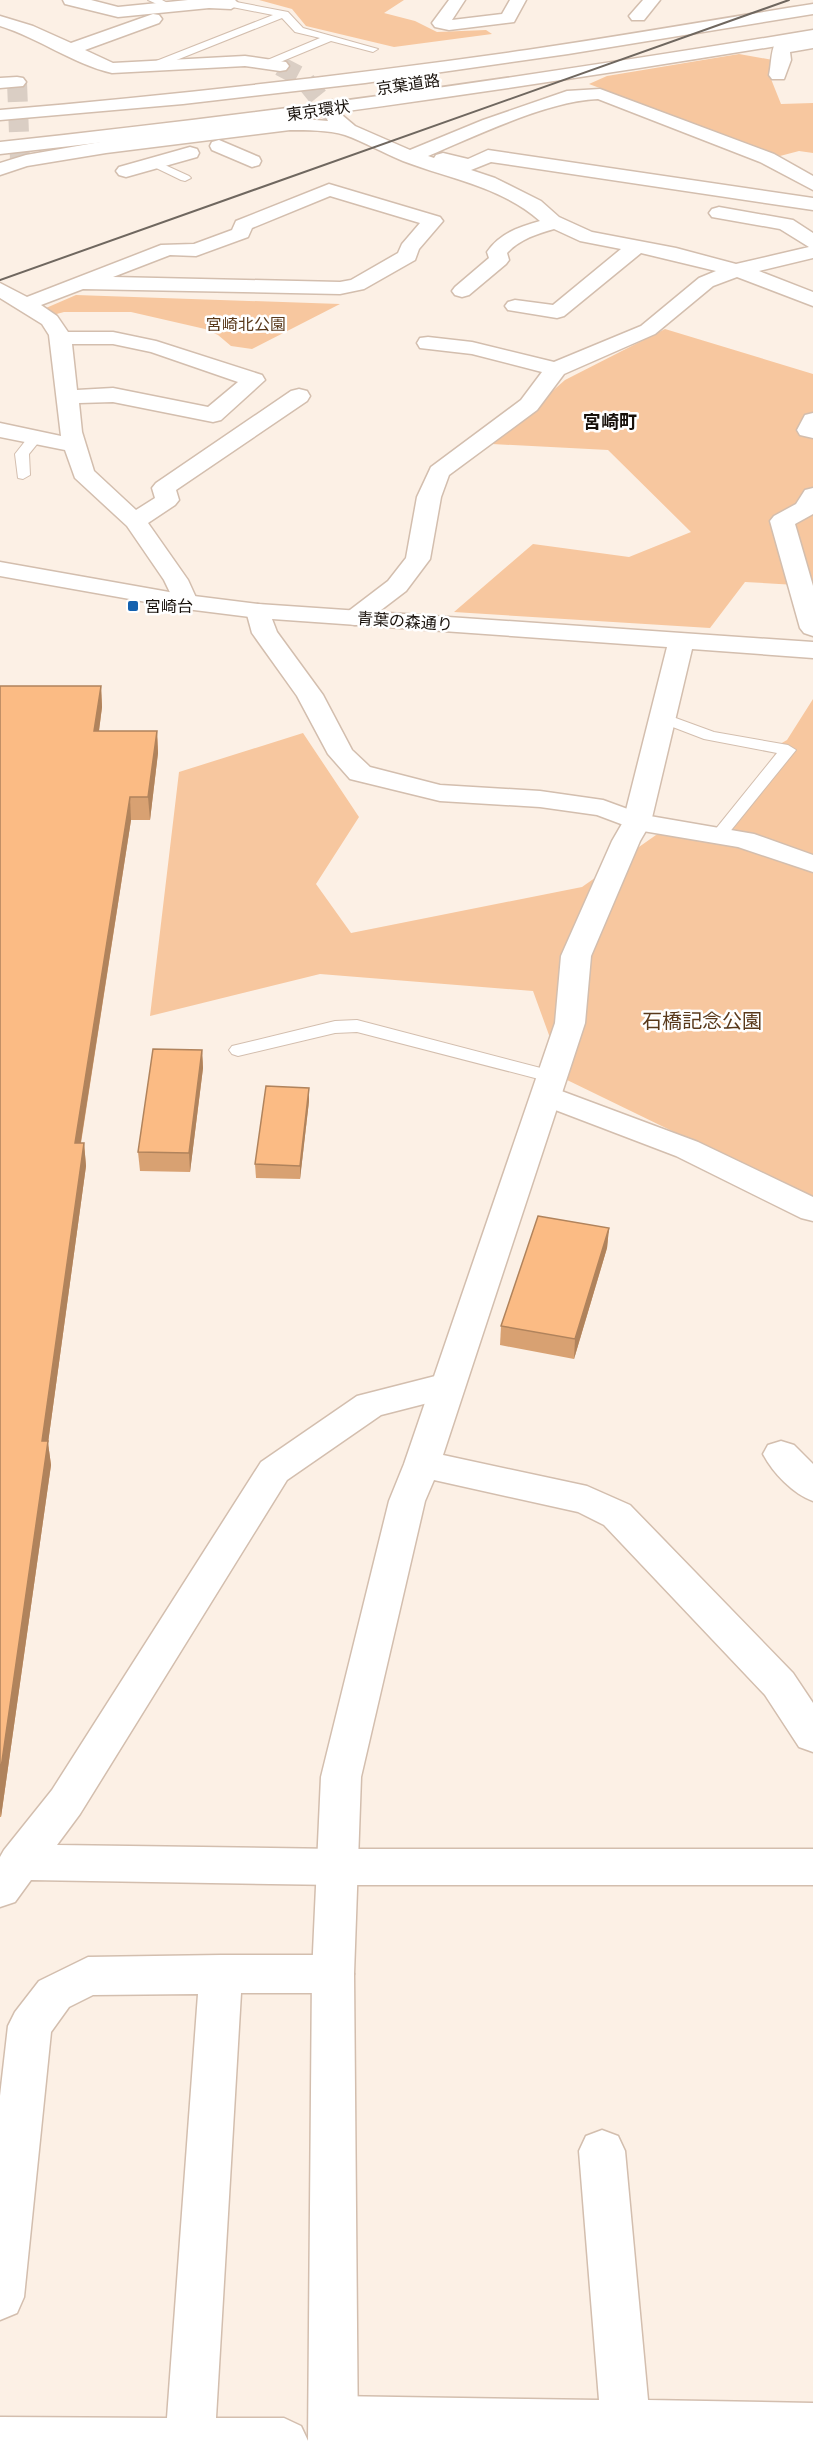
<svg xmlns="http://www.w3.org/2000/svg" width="813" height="2443" font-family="Helvetica,'Noto Sans JP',sans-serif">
	<rect width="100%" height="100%" fill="#fcf0e5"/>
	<g fill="#f7c79f">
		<polygon points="259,0 404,0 384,13 415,21 437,32 486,30 492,34 394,47 306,26 292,9"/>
		<polygon points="739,54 773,60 771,79 781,104 813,103 813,153 799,151 780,156 589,84 607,76"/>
		<polygon points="76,295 340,304 252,349 231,346 218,335 205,329 131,312 64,312 53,315 46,308"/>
		<polygon points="665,329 813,374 813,586 745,582 710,628 454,612 533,544 629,557 691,532 608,450 492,444 565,380"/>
		<polygon points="813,699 813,1196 810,1198 565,1079 533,991 320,974 150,1016 179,772 303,733 359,817 316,884 351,933 582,887 656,835 729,834 754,793 780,744 787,740"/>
	</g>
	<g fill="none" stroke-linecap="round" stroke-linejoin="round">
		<g stroke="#dacec4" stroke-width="20" stroke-dasharray="20 10" stroke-linecap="butt">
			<polyline points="280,66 303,78 336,119"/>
			<polyline points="17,82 20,160"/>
		</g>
		<defs>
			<g id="lane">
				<polygon points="148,0 162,0 173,6 168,9"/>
				<polygon points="231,1 288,12 303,28 378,49 373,52 331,41 273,65 265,65 265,61 320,38 295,32 282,18 154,69 146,69 146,65 273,15 227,6 226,4"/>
				<polygon points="154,160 189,176 191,178 185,181 181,180 150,165 148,163"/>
				<polygon points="35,434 42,438 29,454 30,475 23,479 18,478 15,454 30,435"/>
				<polygon points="662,713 714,732 788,745 796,750 724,839 712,839 710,836 777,753 704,739 657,721 654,718"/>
				<polygon points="357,1020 560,1073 563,1077 560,1081 554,1083 357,1032 335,1033 238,1056 232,1054 229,1050 232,1046 335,1021"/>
			</g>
			<g id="street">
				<polygon points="63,0 91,0 118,7 188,0 235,0 239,4 231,9 209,8 118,17 65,4"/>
				<polygon points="449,0 465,0 452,20 502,14 510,0 526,0 514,22 449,30 435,27 432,23"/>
				<polygon points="643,0 660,0 644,20 632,20 629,16"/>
				<path d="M153,14L159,15L162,19L159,23L85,50L113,63L245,56L286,62L289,66L286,70L280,71L245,66L112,73C73,64 39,38 0,26V16L33,26L71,43Z"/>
				<path d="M813,38V48L790,52L791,60L784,79H772L769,75C771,67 771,50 775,44Z"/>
				<polygon points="17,77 23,78 26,82 23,86 0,88 0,78"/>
				<path d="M600,89L774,154L813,176V190L760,162L598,99C547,101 476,136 428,156L434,158L436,155L443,153L468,159L488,150L813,198V210L491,162L471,170L495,178L541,201L559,217L592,232L676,248L736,264L809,247L780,229L712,217L709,213L712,209L719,207L793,220L813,233V258L759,271L813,292V306L737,277L713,286L655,334L564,374L537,410L449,475L441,497L430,559L406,591L364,623L355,625L346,623L343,618L346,613L388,581L406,558L417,497L431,467L521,400L542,372L472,354L420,348L417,343L420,338L428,337L472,342L554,362L641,326L699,278L716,271L641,253L564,316L557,318L508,310L505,306L508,302L515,300L553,305L621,249L580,241L554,229C537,234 520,239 507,253L509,260L506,264L469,295L462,297L455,295L452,291L455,287L489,258L487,252C500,233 519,227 540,221C502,187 450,179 403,161C383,153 365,142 345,135C327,130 308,130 290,130L106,153L27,166L0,175V163L26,155L106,141L290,118L328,121L327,119L330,115H342L355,126L410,150L483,120L567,91Z"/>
				<polygon points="219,140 259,157 261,161 259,165 252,167 212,150 210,146 212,142"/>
				<polygon points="190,147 197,149 199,153 197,157 126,177 119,175 116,171 119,167"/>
				<path d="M329,184L440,217L443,221L419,249L415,260L364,289L340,294L83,289L41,305L57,316L68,332H113L156,341L262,375L265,380L221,420L213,422L113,402L79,403L82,432L94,471L136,510L155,498L152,488L156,483L291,391L299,389L307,391L310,396L307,401L176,490L179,500L175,505L148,523L188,580L198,602L195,607L186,609L177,607L164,580L127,526L75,478L65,450L0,437V423L61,436L49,335L42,324L0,298V283L27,297L161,245L194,244L232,230L236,221ZM330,196L420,223L402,244L398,253L351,280L340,282L113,277L170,255L196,256L248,237L252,228ZM72,344H113L151,352L238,382L208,407L113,388L77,390Z"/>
				<polygon points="813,413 813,438 800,435 797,430 805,415"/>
				<polygon points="813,488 813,514 795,524 813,586 813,636 804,633 800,628 770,521 774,516 796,504 805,490"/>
				<polygon points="258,604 267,606 277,632 323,695 352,750 370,767 440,785 540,791 603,800 644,815 754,834 813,855 813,872 738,847 637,830 597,815 540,807 440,801 350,779 328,754 297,696 252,633 246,611 249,606"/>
				<polygon points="548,1086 698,1142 813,1197 813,1221 801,1218 676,1156 537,1103 532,1096 537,1089"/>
				<polygon points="447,1373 459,1377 465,1386 459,1395 381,1415 287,1480 80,1814 57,1845 337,1849 813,1849 813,1885 337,1885 31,1880 15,1902 0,1907 0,1857 4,1850 52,1790 261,1462 357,1396"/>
				<path d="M781,1441L794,1445L813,1464V1501C793,1494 773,1473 763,1454L768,1445Z"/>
				<polygon points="221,1955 333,1955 348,1961 354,1974 348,1987 333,1993 241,1993 216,2418 284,2418 301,2426 309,2443 0,2443 0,2417 167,2418 198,1994 93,1995 69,2007 51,2032 24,2297 17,2313 0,2320 0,2096 8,2026 15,2012 39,1981 88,1957"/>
				<polygon points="602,2130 618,2136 625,2151 648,2400 813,2403 813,2443 330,2443 316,2437 309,2420 316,2403 333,2396 599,2400 579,2151 586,2136"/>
			</g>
			<polygon id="secondary" points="0,562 186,595 258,604 813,642 813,658 692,649 651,822 640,841 591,956 585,1023 443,1455 587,1486 630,1505 793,1673 813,1703 813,1752 799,1747 765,1695 604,1525 578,1512 434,1480 425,1501 361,1777 354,1974 358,2443 308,2443 312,1974 321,1777 389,1501 404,1464 555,1023 561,956 612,841 623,822 667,647 258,618 186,609 0,576"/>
			<g id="highway">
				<path d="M813,4V14L568,54L365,83L183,104L0,120V110C176,95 352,75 527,50C622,36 718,19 813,4Z"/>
				<path d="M813,30V40C543,85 272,124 0,154V142C272,113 543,75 813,30Z"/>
			</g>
		</defs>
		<use href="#lane" stroke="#d3beae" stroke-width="2"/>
		<use href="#street" stroke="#d3beae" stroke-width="3"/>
		<use href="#secondary" stroke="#d3beae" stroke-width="3"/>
		<use href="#highway" stroke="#d3beae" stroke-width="3"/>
		<use href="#lane" fill="#fff" fill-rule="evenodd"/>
		<use href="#street" fill="#fff" fill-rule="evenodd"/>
		<use href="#secondary" fill="#fff" fill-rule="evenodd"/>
		<use href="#highway" fill="#fff" fill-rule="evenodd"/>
		<polyline stroke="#6f675f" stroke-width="2" points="0,280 789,0"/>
	</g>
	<g fill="#d8a172">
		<polygon points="0,686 101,686 102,707 99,731 157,731 158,753 150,820 131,820 81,1143 84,1143 86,1166 48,1443 51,1465 1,1817 0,1817"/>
		<polygon points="202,1050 203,1068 190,1172 140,1171 138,1152"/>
		<polygon points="309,1101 300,1179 256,1178 255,1164"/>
		<polygon points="609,1228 607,1248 574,1359 500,1345 501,1326"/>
	</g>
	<g fill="#b0835c">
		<polygon points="101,686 102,707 96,753 94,731"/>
		<polygon points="157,731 158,753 150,820 148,797"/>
		<polygon points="130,797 131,820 77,1166 75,1143"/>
		<polygon points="202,1050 203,1068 190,1172 189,1153"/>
		<polygon points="309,1088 309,1101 300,1179 300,1166"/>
		<polygon points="84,1143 86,1166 48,1443 51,1465 1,1817 0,1809 0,1775 42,1441"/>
		<polygon points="609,1228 607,1248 574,1359 575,1339"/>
	</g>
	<g fill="#fbbb84" stroke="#b0835c" stroke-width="1.5">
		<polygon points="0,686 101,686 94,731 157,731 148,797 130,797 75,1143 84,1143 42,1441 48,1441 0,1775"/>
		<polygon points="153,1049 202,1050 189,1153 138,1152"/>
		<polygon points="266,1086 309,1088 300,1166 255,1164"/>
		<polygon points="538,1216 609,1228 575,1339 501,1326"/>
	</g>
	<rect fill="#1361af" stroke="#fff" stroke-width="2" x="127" y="600" width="12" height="12" rx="3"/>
	<g text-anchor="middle" stroke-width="5" stroke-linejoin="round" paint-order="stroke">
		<g font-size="16" fill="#17100a" stroke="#fff">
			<text transform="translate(408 84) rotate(-8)" y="6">京葉道路</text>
			<text transform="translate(318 110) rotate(-8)" y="6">東京環状</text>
			<text transform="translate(405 621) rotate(4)" y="6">青葉の森通り</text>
		</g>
		<g font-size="16" fill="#59391b" stroke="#fff">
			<text x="246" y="330">宮崎北公園</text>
		</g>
		<g font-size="16" fill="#17100a" stroke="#fff" text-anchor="start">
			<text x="145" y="612">宮崎台</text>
		</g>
		<g font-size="18" font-weight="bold" fill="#17100a" stroke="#fff">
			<text x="610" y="428">宮崎町</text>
		</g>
		<g font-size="20" fill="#59391b" stroke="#fff">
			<text x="702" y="1028">石橋記念公園</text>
		</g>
	</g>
</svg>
